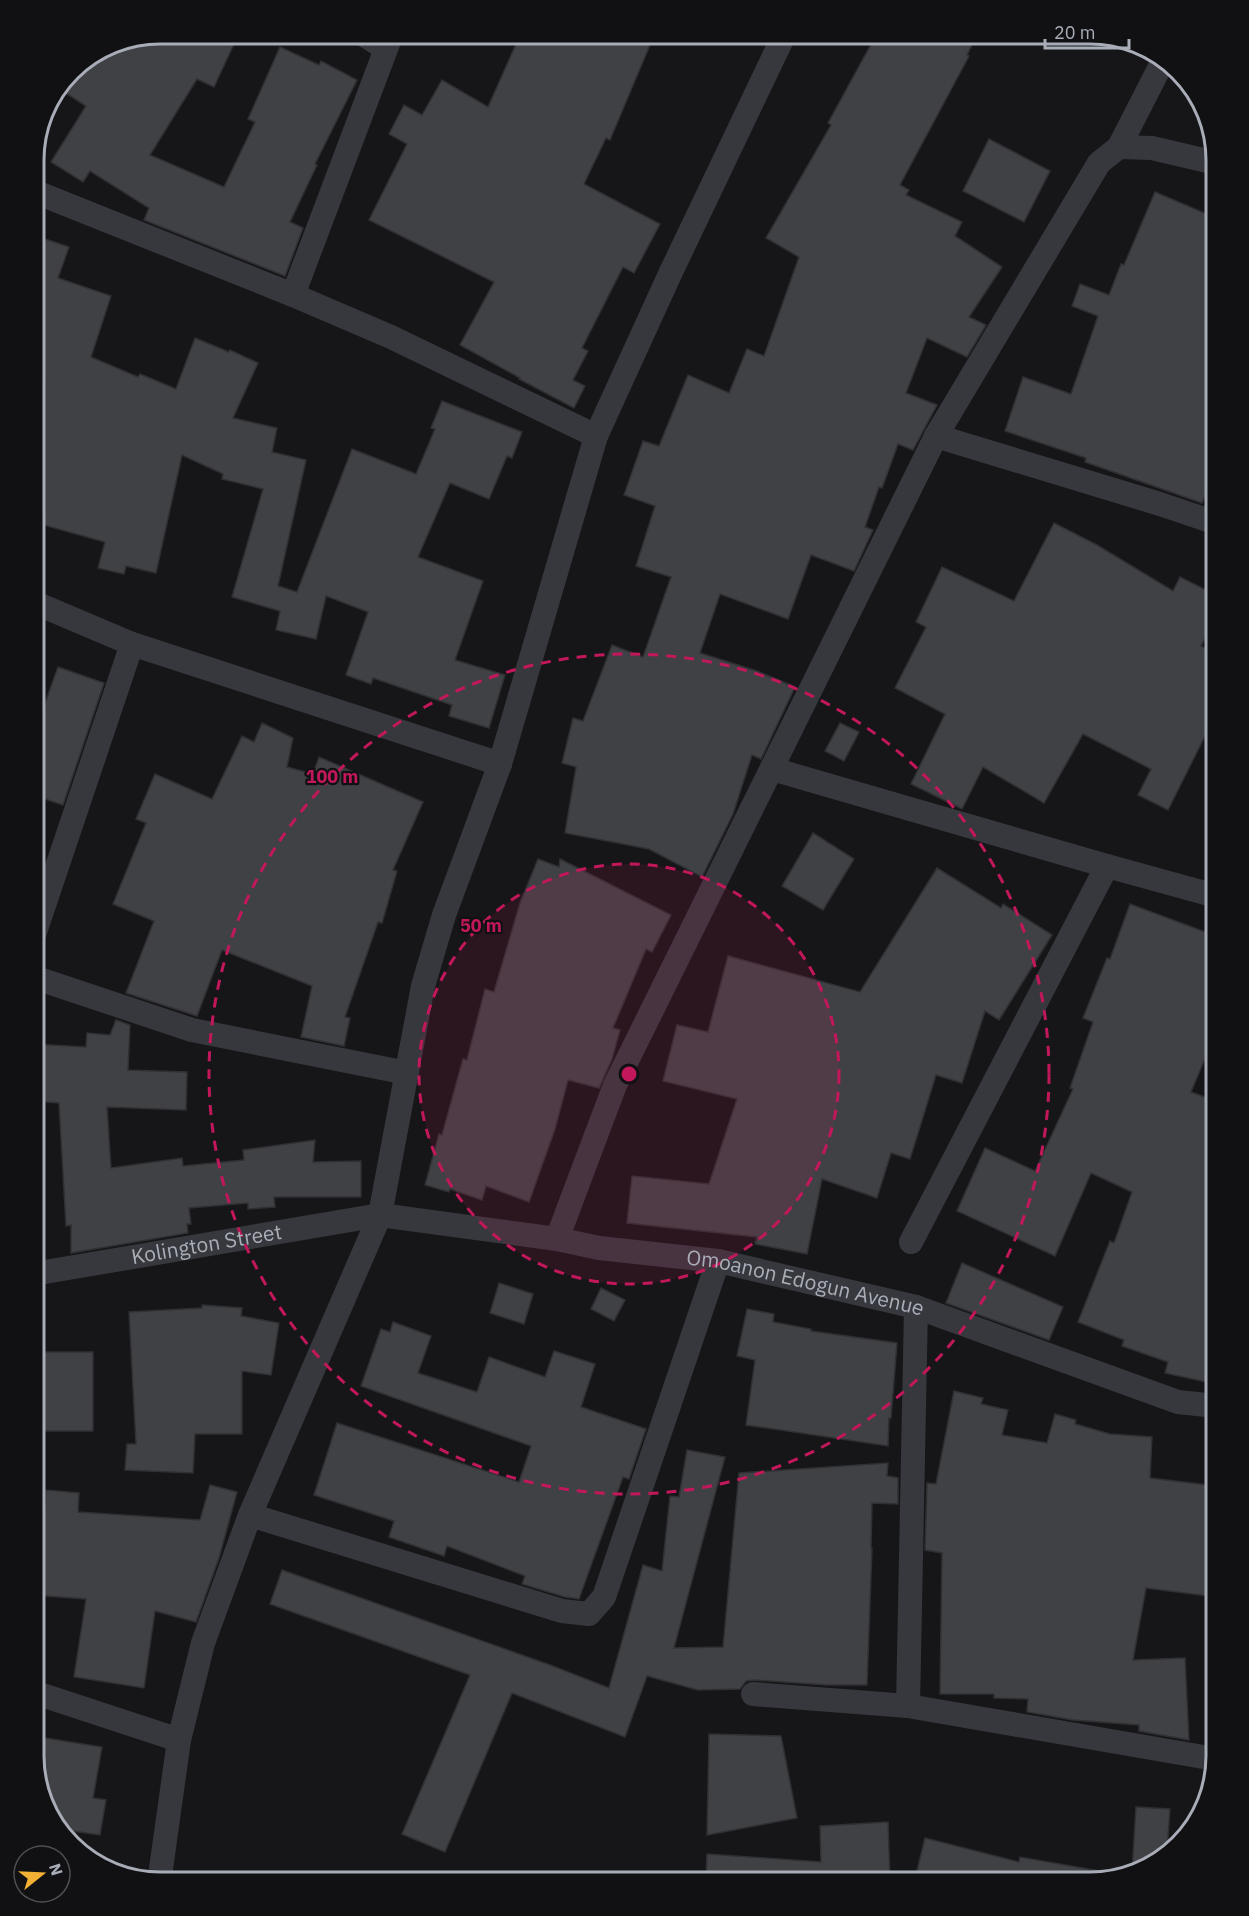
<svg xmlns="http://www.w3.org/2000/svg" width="1249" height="1916" font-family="'IBM Plex Sans',sans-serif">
	<rect width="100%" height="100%" fill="#161618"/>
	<g fill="#404145" stroke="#303034" stroke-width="1.5">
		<polygon points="160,33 239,33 214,87 197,79 150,155 224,187 255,122 248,119 280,47 319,65 321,61 357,80 315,164 317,165 290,222 303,228 285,276 144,220 149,208 90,171 83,182 51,162 86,106 58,88 70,70 112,43"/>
		<polygon points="521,33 655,33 610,140 606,138 584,184 660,224 634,273 623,267 582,348 588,351 573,380 585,386 574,408 519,379 520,378 460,345 494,282 369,220 407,144 389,134 404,105 422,115 442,80 488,107"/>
		<polygon points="875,33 978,33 967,55 969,56 900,185 909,190 906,195 962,222 955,236 1002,267 969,317 986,325 967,357 927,338 906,393 937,405 913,450 898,444 882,488 879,487 865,527 873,530 854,571 811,555 788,619 720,594 700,653 757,671 795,687 761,759 752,755 733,814 702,877 649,849 565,833 576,767 562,763 573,718 583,721 612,645 643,657 671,577 636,566 655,506 624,495 643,441 659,446 688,375 729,393 747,349 764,356 799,257 766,238 831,125 828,123 875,37"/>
		<polygon points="989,139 1050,171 1024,222 963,191"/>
		<polygon points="1155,192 1216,218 1216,473 1202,503 1085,462 1086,458 1005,431 1023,377 1071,394 1098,316 1072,306 1080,284 1109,295 1121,264 1124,265"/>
		<polygon points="33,235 69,247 58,278 111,296 91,357 138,377 140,374 176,389 195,338 229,352 230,350 258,363 233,418 277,428 272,452 306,460 278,586 297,592 352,449 416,474 435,429 431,428 442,401 522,432 512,458 507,456 489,499 450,483 418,557 483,581 455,660 505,675 489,728 449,716 452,705 373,678 371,684 346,675 368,612 326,596 316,639 276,630 280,611 232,597 263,489 222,479 223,474 182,455 156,573 126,566 124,574 98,568 105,542 33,522"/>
		<polygon points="1054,523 1097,545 1173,591 1180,577 1216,595 1216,618 1201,646 1216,654 1216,714 1168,810 1138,795 1151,769 1083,734 1044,803 983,767 962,809 911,784 945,714 895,688 926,627 916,622 942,567 1014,601"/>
		<polygon points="58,667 104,683 63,805 33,795 33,737"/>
		<polygon points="262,723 293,738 287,767 313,774 319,757 423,802 393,870 397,871 382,923 378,922 345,1017 350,1018 344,1046 301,1037 312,986 222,950 197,1016 126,993 154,921 113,904 146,823 136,819 155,774 212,799 242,736 254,742"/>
		<polygon points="840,723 859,732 844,761 825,751"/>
		<polygon points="813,833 854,859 823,910 782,886"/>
		<polygon points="538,859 559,867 560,859 671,915 652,952 646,949 613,1028 620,1030 612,1059 599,1088 568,1080 555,1129 529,1202 486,1186 482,1200 450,1189 449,1192 425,1185 439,1134 442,1135 463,1059 467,1060 485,989 494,992 520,903"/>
		<polygon points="937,868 1001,908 1003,904 1052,935 999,1020 985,1011 962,1083 936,1075 910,1159 891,1153 877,1198 822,1179 807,1254 755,1244 757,1237 627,1223 632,1176 709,1184 737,1099 663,1081 677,1025 708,1032 728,956 860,992"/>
		<polygon points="1130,904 1216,936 1216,1032 1191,1092 1216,1101 1216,1384 1165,1373 1168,1362 1122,1346 1124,1340 1078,1322 1110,1241 1114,1243 1132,1192 1091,1173 1055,1256 957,1211 985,1148 1035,1171 1073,1089 1070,1088 1093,1022 1083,1018 1107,958 1110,959"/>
		<polygon points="116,1020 130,1025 128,1070 187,1072 186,1110 107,1107 111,1168 182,1158 183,1166 244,1160 243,1150 315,1140 313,1162 361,1161 361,1197 274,1197 275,1207 248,1209 248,1203 189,1208 191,1224 187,1224 188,1233 71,1253 71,1225 66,1226 59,1103 33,1101 33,1044 86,1047 87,1033 110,1035"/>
		<polygon points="962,1263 1063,1307 1049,1340 946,1303"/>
		<polygon points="499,1283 533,1294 524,1324 490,1313"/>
		<polygon points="601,1288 625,1300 614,1321 591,1309"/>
		<polygon points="202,1305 242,1308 241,1316 279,1323 271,1375 242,1371 242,1434 195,1434 193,1473 125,1470 127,1444 136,1444 129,1312 202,1308"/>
		<polygon points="747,1309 774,1314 773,1322 811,1329 811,1331 897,1343 891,1418 889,1418 888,1446 746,1425 755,1360 737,1356"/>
		<polygon points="393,1322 431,1336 418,1373 477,1392 489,1357 545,1377 554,1351 595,1364 581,1407 646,1429 629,1479 623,1477 579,1599 565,1597 522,1584 525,1576 447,1546 444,1556 389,1537 394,1521 314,1495 337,1423 519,1482 531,1446 361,1386 381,1329 390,1332"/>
		<rect x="44" y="1352" width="49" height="79"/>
		<polygon points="954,1391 983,1398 981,1404 1008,1410 1002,1435 1047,1443 1055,1414 1076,1420 1075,1424 1110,1434 1152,1437 1150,1478 1216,1486 1210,1556 1216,1557 1216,1597 1146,1588 1133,1660 1185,1658 1189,1740 1139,1731 1139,1725 1073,1720 1027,1712 1028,1699 994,1698 994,1694 940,1694 942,1553 925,1550 927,1483 936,1484"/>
		<polygon points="687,1450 725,1457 674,1648 723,1647 739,1473 888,1463 887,1476 898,1478 898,1504 872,1503 871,1548 872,1548 867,1685 827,1685 754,1680 746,1681 740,1689 698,1690 647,1676 625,1737 512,1693 445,1852 402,1834 470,1675 270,1604 282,1570 550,1665 609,1688 643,1565 662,1571 670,1496 679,1497"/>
		<polygon points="210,1485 237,1492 219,1558 196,1622 155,1611 144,1688 74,1677 86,1599 33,1595 33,1552 41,1553 46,1490 79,1493 78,1512 200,1520"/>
		<polygon points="709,1734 781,1736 797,1818 707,1835"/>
		<polygon points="33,1736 102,1747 93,1798 106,1800 100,1835 59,1829 50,1819 33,1756"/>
		<polygon points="1136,1807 1170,1809 1167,1851 1152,1866 1132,1872"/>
		<polygon points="888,1822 890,1879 800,1883 706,1883 707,1854 821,1862 820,1826"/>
		<polygon points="925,1838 1019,1862 1020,1857 1100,1871 1099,1880 1090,1883 914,1883"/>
	</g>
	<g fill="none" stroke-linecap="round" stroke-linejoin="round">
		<g stroke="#37383d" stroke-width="24">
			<polyline points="361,33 385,48"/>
			<polyline points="1119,147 1152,148 1216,163"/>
			<polyline points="33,191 293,295 391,337 596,436"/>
			<polyline points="293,295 392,33"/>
			<polyline points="936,436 1160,504 1216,523"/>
			<polyline points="33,602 132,644 500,764"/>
			<polyline points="772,769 1107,866 1216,896"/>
			<polyline points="33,938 132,644"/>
			<polyline points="33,977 192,1030 407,1073"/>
			<polyline points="557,1239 615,1085 936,436 1099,163 1119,147 1163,61"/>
			<polyline points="911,1242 1107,866"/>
			<path id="s1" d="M33,1274L380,1215L557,1239L599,1248L718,1261L916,1307L1178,1402L1216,1406"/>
			<polyline points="250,1515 562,1611 589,1614 604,1597 718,1261"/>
			<polyline points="33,1692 179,1740"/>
			<polyline points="753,1694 908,1706 1215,1759"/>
			<polyline points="908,1706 916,1307"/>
			<polyline points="159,1883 179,1740 203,1643 250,1515 380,1215 423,986 444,915 500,764 596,436 670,274 785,33"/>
		</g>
	</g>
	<circle cx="629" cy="1074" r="210" fill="#c2185b" fill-opacity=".12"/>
	<g fill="none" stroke="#c2185b" stroke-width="3" stroke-dasharray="10 8">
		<circle cx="629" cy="1074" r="210"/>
		<circle cx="629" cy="1074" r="420"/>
	</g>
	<g text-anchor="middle" stroke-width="4.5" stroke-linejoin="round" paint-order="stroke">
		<g font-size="21" fill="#a8adb8" stroke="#111113">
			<text dy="7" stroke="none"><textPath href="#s1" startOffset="176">Kolington Street</textPath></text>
			<text dy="7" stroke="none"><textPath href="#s1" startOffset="783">Omoanon Edogun Avenue</textPath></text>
		</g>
	</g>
	<path d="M0 0H1249V1916H0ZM160 44H1090A116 116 0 0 1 1206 160V1756A116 116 0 0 1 1090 1872H160A116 116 0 0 1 44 1756V160A116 116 0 0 1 160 44Z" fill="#111113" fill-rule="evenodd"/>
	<path fill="none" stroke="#a8adb8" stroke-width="3" d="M160 44H1090A116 116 0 0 1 1206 160V1756A116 116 0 0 1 1090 1872H160A116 116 0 0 1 44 1756V160A116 116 0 0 1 160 44Z"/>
	<circle cx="629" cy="1074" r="9" fill="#c2185b" stroke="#111113" stroke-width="3"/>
	<g font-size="18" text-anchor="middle" font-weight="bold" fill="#c2185b" stroke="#111113" stroke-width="4.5" stroke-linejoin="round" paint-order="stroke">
		<text x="332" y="783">100 m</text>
		<text x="481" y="932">50 m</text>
	</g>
	<g transform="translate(42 1874) rotate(72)"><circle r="28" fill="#111113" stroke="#4d4f55" stroke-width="1.5"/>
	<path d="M0-4.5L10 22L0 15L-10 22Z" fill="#f2b134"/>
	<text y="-9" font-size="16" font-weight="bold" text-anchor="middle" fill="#a8adb8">N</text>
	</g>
	<path d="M1045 39v9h84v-9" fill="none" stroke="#a8adb8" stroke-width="3"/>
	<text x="1054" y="39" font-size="18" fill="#a8adb8" stroke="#111113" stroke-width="4.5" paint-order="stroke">20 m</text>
</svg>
